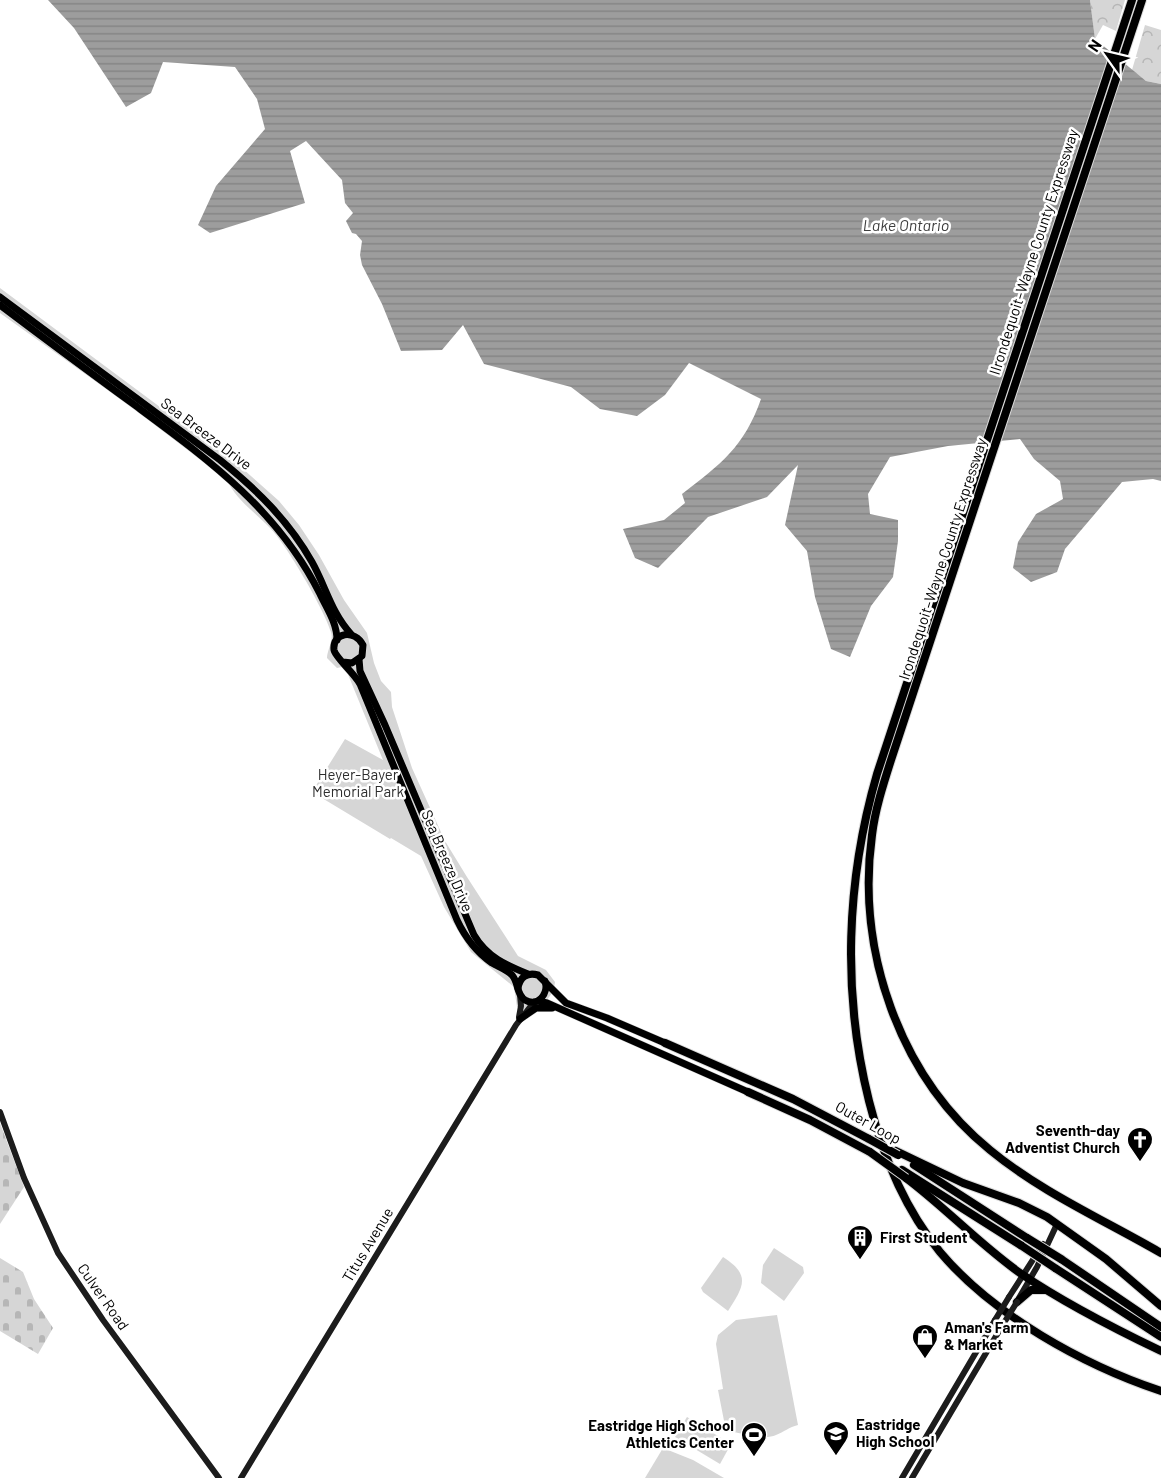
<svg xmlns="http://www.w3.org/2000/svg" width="1161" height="1478" font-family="Barlow,sans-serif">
	<defs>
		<pattern id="forest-crowns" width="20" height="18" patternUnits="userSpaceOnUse" patternTransform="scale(1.5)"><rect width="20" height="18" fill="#d6d6d6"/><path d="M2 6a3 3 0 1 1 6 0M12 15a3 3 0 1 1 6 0" fill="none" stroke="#b6b6b6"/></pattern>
		<pattern id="cemetery-stones" width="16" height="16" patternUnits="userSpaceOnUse" patternTransform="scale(1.5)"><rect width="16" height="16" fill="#d6d6d6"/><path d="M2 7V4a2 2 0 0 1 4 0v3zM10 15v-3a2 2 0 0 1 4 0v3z" fill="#b6b6b6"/></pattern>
		<pattern id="water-rules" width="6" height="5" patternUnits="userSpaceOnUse" patternTransform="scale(1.5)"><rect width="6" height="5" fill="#9d9d9d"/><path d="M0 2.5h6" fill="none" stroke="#858585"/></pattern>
	</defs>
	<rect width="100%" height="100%" fill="#fff"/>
	<g fill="url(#forest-crowns)">
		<polygon points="1090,0 1125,0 1116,31 1103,25 1095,39"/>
		<polygon points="1145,25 1161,30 1161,84 1146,81 1132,70"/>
	</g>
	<g fill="url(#cemetery-stones)">
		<polygon points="0,1123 24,1187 0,1224"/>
		<polygon points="0,1258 23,1272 34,1299 53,1328 38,1354 0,1331"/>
	</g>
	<g fill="#d6d6d6">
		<path d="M0,288L242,468L279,501L299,525L319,555L344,600L367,633L374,663L381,681L391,692L392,707L412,768L445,841L467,877L518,956L546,970L555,982C554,996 544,1003 533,1011L517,1007L514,987L471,952L444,907L421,856L391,838L390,839L312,792L345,739L383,760L347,672L342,667L337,668L327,658C327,650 334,640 331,632C324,609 286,544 270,528C255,512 237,501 227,480L130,406L0,313Z"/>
		<polygon points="774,1248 803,1267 804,1273 784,1301 761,1283 763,1265"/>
		<path d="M723,1257C751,1275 744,1286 728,1311L703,1292L701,1288Z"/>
		<path d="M777,1315L798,1425C789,1427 784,1432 776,1435C763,1441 741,1432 726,1431L718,1390L723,1389L716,1344L718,1335L736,1320Z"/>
		<polygon points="687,1417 731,1444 720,1464 675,1437"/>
		<polygon points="663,1448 693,1460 724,1478 645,1478"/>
	</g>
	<path fill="url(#water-rules)" d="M48,0H1090L1095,39L1146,81L1161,84V481L1153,479L1122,482L1065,549L1057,572L1031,582L1013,568L1018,542L1036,514L1063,499L1060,481L1034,459L1020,439L948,446L890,457L868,494L870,514L898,520V541L893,577L871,606L850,657L831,649L815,597L807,551L785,525L798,465L767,497L708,517L658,568L635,558L623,529L664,520L685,503L682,494C721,464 744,447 761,399L689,363L665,395L637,416L600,409L571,387L484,364L463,325L442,350L401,351L382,304L362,265L360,255L362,241L356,234L352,233L346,221L353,213L345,203L342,180L306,141L290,151L305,203L210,233L198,225L216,186L265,129L257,99L235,67L163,62L151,93L126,107L74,28Z"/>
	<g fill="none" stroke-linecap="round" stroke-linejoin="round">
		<defs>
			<g id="primary">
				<path d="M0,297L220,460C256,489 289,521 312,562C326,587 331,612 351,634"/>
				<path d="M0,305C45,339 91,373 136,406C209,460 278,510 320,594C327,609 337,623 337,640"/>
				<path d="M359,659L360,671L385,725L474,935C487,957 506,965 528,974"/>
				<path d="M343,662L352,663L362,656L363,645C355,629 332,632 334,650C335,657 354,673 360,684L457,920C465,937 476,952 492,963C499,967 507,970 512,975C519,983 516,994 525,1000C538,1008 549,993 545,981"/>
				<path d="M518,988C520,977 527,972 538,975L566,1003L607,1018L665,1043"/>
				<polyline points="538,1001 547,1003 748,1092"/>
				<polyline points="520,1019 536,1008 552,1008"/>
			</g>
			<g id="highway">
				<path d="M1132,0L877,774C846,881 842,993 869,1101C883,1157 904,1208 940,1252C993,1315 1083,1365 1161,1391"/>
				<path d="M1142,0L891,760C883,785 875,810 872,835C856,950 899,1076 990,1150C1041,1192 1104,1220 1161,1253"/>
				<polyline points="665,1043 793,1099 869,1139"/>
				<polyline points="748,1092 810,1120 870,1152"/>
				<polyline points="896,1151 963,1183 1019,1203 1047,1217 1106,1259 1161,1306"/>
				<polyline points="914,1165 1027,1238"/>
				<polyline points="902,1170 1022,1246"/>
				<path d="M906,1178C946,1208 979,1244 1020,1273C1064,1303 1113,1328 1161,1351"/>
				<polyline points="1061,1259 1161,1327"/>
				<polyline points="1055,1268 1161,1337"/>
				<polyline points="1017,1302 1031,1290 1045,1290"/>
			</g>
		</defs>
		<use href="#primary" stroke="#dbdbdb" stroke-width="8"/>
		<use href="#highway" stroke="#dbdbdb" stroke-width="10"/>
		<g stroke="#1c1c1c" stroke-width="6">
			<polyline points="519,1017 521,1006 520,995"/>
			<polyline points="0,1112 24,1178 58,1253 103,1320 219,1478"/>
			<polyline points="1009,1297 1043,1244"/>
			<polyline points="1019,1298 1037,1267 1057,1224"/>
			<polyline points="241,1478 516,1025 534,1002"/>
			<polyline points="902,1478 995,1320"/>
			<polyline points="912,1478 1002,1326"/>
		</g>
		<use href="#primary" stroke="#000" stroke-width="7"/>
		<use href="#highway" stroke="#000" stroke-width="8"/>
		<defs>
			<g id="highway-bridge">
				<polyline points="869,1139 898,1155"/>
				<polyline points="870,1152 906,1178"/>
				<polyline points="1027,1238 1061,1259"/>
				<polyline points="1022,1246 1055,1268"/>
			</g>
		</defs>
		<use href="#highway-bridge" stroke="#dbdbdb" stroke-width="10" stroke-linecap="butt"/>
		<g stroke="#1c1c1c" stroke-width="6">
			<polyline points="995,1320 1009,1297"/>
			<polyline points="1002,1326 1017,1302"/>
		</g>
		<use href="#highway-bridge" stroke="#000" stroke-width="8"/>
	</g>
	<defs>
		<symbol id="church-pin" viewBox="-11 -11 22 30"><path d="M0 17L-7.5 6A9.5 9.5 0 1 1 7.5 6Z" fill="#000" stroke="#fff"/><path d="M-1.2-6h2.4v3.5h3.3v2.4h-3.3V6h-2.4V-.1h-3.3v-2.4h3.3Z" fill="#fff"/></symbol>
		<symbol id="building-pin" viewBox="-11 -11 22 30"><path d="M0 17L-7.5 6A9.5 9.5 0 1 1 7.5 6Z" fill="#000" stroke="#fff"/><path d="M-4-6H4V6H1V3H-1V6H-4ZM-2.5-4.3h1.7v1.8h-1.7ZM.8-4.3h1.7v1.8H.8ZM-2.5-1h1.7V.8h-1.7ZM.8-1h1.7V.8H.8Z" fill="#fff"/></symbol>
		<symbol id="shop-pin" viewBox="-11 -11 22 30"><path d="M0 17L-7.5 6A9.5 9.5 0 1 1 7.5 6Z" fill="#000" stroke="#fff"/><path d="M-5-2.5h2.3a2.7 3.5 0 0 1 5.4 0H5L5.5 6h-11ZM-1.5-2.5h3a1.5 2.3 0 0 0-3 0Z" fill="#fff"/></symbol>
		<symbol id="school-pin" viewBox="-11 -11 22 30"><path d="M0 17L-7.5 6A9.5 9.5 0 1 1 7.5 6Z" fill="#000" stroke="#fff"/><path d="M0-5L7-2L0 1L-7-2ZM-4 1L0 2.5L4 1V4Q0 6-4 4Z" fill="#fff"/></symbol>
		<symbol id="stadium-pin" viewBox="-11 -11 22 30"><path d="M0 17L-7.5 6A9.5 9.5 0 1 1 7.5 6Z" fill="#000" stroke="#fff"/><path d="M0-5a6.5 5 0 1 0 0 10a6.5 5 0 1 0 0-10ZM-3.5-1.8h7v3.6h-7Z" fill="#fff"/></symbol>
	</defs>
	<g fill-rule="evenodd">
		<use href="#church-pin" x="1125" y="1125" width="30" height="40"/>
		<use href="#building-pin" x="845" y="1223" width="30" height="40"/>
		<use href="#shop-pin" x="910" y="1322" width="30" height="40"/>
		<use href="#school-pin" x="821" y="1419" width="30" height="40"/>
		<use href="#stadium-pin" x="739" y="1420" width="30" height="40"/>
	</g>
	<g text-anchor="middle" stroke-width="5" stroke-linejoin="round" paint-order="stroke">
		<g font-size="15" fill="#000" stroke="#fff">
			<text transform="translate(1034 252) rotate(-72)" y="5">IIrondequoit–Wayne County Expressway</text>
			<text transform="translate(206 434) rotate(37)" y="5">Sea Breeze Drive</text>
			<text transform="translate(943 559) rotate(-72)" y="5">Irondequoit–Wayne County Expressway</text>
			<text transform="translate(447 861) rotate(67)" y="5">Sea Breeze Drive</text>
			<text transform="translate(868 1123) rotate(29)" y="5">Outer Loop</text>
			<text transform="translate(368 1245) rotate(-59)" y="5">Titus Avenue</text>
			<text transform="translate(103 1297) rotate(55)" y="5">Culver Road</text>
		</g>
		<g font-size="15" fill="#2d2d2d" stroke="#fff">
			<text x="358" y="780">Heyer-Bayer<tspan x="358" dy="17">Memorial Park</tspan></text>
		</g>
		<g font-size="15" font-weight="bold" fill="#000" stroke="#fff" text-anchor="start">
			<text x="1120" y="1136" text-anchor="end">Seventh-day<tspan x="1120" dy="17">Adventist Church</tspan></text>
			<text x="880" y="1243">First Student</text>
			<text x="944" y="1333">Aman's Farm<tspan x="944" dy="17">&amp; Market</tspan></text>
			<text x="856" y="1430">Eastridge<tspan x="856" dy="17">High School</tspan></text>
			<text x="734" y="1431" text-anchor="end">Eastridge High School<tspan x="734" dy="17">Athletics Center</tspan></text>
		</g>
		<g font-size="16" font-style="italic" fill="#3e3e3e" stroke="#fff">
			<text x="906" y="231">Lake Ontario</text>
		</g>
	</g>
	<g transform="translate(1107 54) rotate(304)" stroke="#ffffff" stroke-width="4.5" paint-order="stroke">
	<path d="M0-4.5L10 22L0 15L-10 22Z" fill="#000000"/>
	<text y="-9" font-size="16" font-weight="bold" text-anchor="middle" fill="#000000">N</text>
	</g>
</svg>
